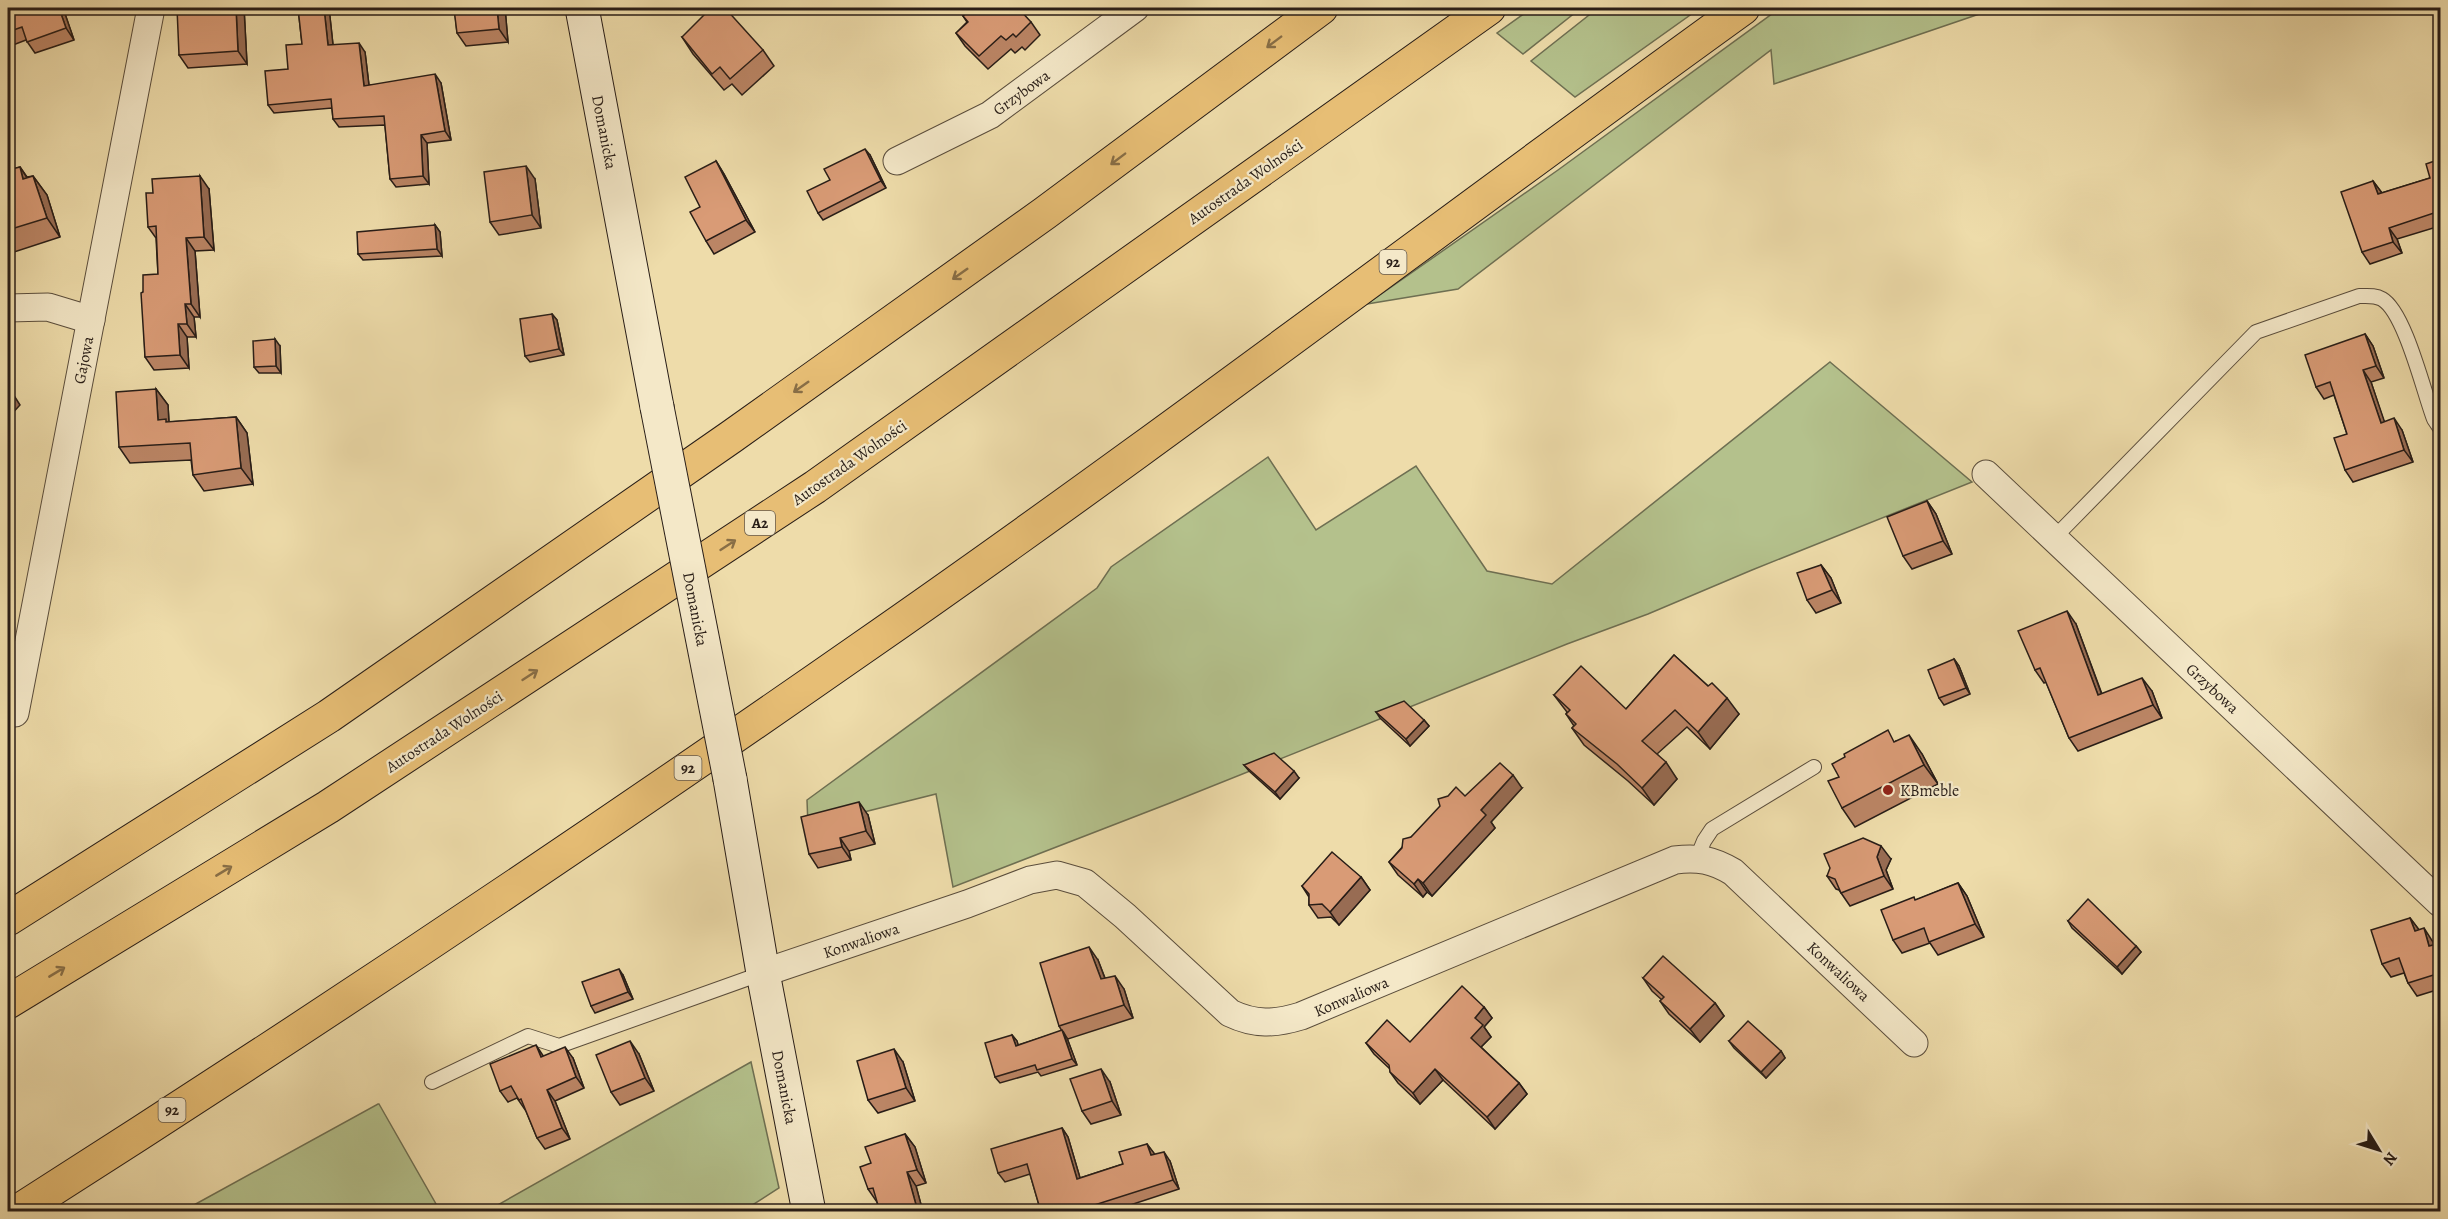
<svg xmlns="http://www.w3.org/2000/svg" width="2448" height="1219" font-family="Alegreya,serif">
	<rect width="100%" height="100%" fill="#eedcaa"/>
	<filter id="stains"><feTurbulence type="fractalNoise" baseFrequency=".00333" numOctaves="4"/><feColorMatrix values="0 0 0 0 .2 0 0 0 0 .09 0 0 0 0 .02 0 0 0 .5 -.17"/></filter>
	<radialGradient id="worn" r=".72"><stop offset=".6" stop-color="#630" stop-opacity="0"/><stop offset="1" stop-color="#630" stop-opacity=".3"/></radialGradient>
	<g fill="#b4c18c" stroke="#6e6f52" stroke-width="1.5">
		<polygon points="1532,8 1581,8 1523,54 1497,33"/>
		<polygon points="1598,8 1700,8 1575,97 1531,61"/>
		<polygon points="1780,8 1997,8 1774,84 1771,50 1458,289 1367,304 1558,170"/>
		<polygon points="1830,362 1972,482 1752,570 1648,614 1567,644 1170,803 953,887 936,794 808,826 807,800 1097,588 1111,567 1268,457 1316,530 1416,466 1487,571 1552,584"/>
		<polygon points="751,1062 779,1188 743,1211 487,1211"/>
		<polygon points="379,1104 440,1211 183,1211 378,1104"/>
	</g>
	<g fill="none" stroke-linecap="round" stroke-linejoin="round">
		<defs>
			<g id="lane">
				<path d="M2054,538L2256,332L2359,296C2368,296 2375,295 2382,299C2405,312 2424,393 2434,419L2440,428"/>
				<polyline points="1697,858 1704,841 1712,829 1814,767"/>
				<polyline points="432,1082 528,1036 559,1046 763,973"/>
			</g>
			<g id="street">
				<polyline points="897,161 990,115 1135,8"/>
				<polyline points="8,308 48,307 91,320"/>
				<polyline points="1986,474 2440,903"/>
				<polyline points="15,713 151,8"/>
				<path d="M763,973L967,904L1030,880L1057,875L1085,883L1125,916L1230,1013C1255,1025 1275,1024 1301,1016L1675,860C1698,857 1713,860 1733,872L1914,1043"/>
			</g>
			<g id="secondary">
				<polyline points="582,8 657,407"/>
				<polyline points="730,779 763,973 809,1212"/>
			</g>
			<path id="primary" d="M17,1212C303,1030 584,842 862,648C1160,441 1449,220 1743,8"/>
			<g id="highway">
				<polyline points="8,919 329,716 731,437 1045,213 1321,8"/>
				<polyline points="8,1002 328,807 815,487 1489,8"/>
			</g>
		</defs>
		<use href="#lane" stroke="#5a4d3c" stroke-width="16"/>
		<use href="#street" stroke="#5a4d3c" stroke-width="29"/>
		<use href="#secondary" stroke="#281d17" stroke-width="35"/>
		<use href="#primary" stroke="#281d17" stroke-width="35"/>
		<use href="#highway" stroke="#281d17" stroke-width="35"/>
		<use href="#lane" stroke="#f4e8c8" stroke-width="14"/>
		<use href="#street" stroke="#f4e8c8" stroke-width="27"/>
		<use href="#secondary" stroke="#f4e8c8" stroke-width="33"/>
		<use href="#primary" stroke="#e7be75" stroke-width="33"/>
		<use href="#highway" stroke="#e7be75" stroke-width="33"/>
		<defs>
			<polyline id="secondary-bridge" points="657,407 730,779"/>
		</defs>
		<use href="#secondary-bridge" stroke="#281d17" stroke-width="35" stroke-linecap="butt"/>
		<use href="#secondary-bridge" stroke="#f4e8c8" stroke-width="33"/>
	</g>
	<g fill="#bb8565" stroke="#281d17" stroke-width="1.5">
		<polygon points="8,8 63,8 74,40 35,53 26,40 8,47"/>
		<polygon points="244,8 247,64 188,68 179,55"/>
		<polygon points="298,8 329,8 333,45 365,52 369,85 441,83 451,140 427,143 429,184 396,187 390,179 385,125 339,127 333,119 332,108 274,113 268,105 302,44"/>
		<polygon points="451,8 505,8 508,42 466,46 457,33 455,14"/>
		<polygon points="963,16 1031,22 1040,35 1025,50 1022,47 1015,53 1011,49 988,69 965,46 956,33 967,22"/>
		<polygon points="682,37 763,50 774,66 742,95 732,84 724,90 693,54"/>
		<polygon points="870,155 886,188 823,220 818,213"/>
		<polygon points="2440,159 2440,226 2397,239 2402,253 2370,264 2362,252 2373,181 2382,193 2430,178"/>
		<polygon points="716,161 724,174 755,232 714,254 706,241 700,207"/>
		<polygon points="20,167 27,177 33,176 47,195 60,237 8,254 8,170"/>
		<polygon points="535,179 541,228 499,235 490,222"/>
		<polygon points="209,189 214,250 195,251 200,317 194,317 196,337 187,337 189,368 154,370 145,357 143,292 158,274 156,238 148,227"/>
		<polygon points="435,225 440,232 442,256 363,260 358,254"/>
		<polygon points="552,314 557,320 564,355 530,362 525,356"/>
		<polygon points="2365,334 2373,346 2384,378 2371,382 2384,422 2402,430 2413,462 2353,482 2345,470 2347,434 2334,395 2324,399 2316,387"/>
		<polygon points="280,346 281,373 259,373 254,367"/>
		<polygon points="156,389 168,405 169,422 236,417 247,433 253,484 204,491 193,475 191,460 130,463 119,447"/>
		<polygon points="1927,501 1936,514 1952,554 1912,569 1903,556"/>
		<polygon points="1821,565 1831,578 1841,603 1816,613 1807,600"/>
		<polygon points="2076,624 2102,694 2152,691 2162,718 2078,751 2069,738 2046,682 2044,683 2035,670"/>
		<polygon points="1674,655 1739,714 1710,749 1687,727 1657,754 1677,779 1654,805 1628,781 1584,745 1572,728 1574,726 1566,714 1567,712 1554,695 1626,709"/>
		<polygon points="1954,659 1959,666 1970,694 1944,705 1939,698"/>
		<polygon points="1376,712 1424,720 1429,726 1410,746 1380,718"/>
		<polygon points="1896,741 1922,754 1938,784 1855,827 1842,808"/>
		<polygon points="1244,765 1299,778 1280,799 1249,771"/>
		<polygon points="1522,788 1491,822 1495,828 1432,896 1427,892 1423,897 1398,875 1389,862 1411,837 1465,796"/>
		<polygon points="868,815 875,844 849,851 851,860 818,868 809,854"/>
		<polygon points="1891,859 1886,870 1893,889 1850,906 1839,890 1836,889 1827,876"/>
		<polygon points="1361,877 1370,890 1339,925 1331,917 1318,918 1309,905 1309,897 1302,886"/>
		<polygon points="1958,883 1967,896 1984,937 1938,955 1930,943 1902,953 1893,940 1916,900"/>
		<polygon points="2410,918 2419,930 2433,942 2440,955 2440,989 2417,996 2408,983 2404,973 2391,977 2382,964"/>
		<polygon points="2068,921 2136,946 2141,952 2122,974 2072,928"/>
		<polygon points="1098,960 1105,978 1124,989 1133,1018 1068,1039 1067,1038 1077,1065 1041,1076 1038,1072 1000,1083 995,1077 1012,1035 1017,1041 1018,1045 1062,1031 1059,1026"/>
		<polygon points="623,975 633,999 595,1013 591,1006"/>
		<polygon points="1643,978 1715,1003 1724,1016 1700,1042 1669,1014 1660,1001 1662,1000 1652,991"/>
		<polygon points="1484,1007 1492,1018 1484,1027 1491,1037 1481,1047 1519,1083 1527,1094 1495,1129 1443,1080 1420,1104 1398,1083 1390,1072 1390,1069 1374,1054 1366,1043 1410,1042"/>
		<polygon points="1729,1041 1781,1051 1785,1058 1766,1078 1734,1048"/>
		<polygon points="639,1054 654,1091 620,1105 611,1092"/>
		<polygon points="544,1056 573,1058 584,1088 555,1101 570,1139 545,1149 537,1138 526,1111 517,1098 508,1102 500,1091"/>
		<polygon points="903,1062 915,1101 878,1113 868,1100"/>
		<polygon points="1110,1082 1121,1115 1091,1124 1082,1111"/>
		<polygon points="1062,1128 1068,1137 1080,1178 1123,1164 1147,1144 1154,1154 1170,1161 1179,1189 1109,1212 1041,1212 1030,1174 1005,1182 998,1173"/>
		<polygon points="905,1134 915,1147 926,1183 916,1186 923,1212 880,1212 877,1202 868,1189 871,1163"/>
	</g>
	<g fill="#986c53" stroke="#281d17" stroke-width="1.5">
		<polygon points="59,8 63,8 74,40 66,28"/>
		<polygon points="236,8 244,8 247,64 238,51"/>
		<polygon points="324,8 329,8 334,54 328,45"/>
		<polygon points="497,8 505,8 508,42 499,29"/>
		<polygon points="359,43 365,52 370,94 364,86"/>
		<polygon points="435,74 441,83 451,140 445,131"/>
		<polygon points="421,135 427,143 429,184 423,176"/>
		<polygon points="865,149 870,155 886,188 881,181"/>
		<polygon points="716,161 724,174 755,232 746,220"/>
		<polygon points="526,166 535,179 541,228 532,215"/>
		<polygon points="20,167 33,187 23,179"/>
		<polygon points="33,176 47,195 60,237 47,218"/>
		<polygon points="200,176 209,189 214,250 204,237"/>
		<polygon points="2373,181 2382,193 2378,194"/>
		<polygon points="435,225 440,232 442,256 437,249"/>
		<polygon points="2389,228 2397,239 2402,253 2393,242"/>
		<polygon points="186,238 195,251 200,317 191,304"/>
		<polygon points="185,304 194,317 196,337 187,324"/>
		<polygon points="552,314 557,320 564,355 559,349"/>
		<polygon points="178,324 187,337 189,368 180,355"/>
		<polygon points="2365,334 2373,346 2384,378 2376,366"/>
		<polygon points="275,339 280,346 281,373 276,366"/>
		<polygon points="2363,370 2371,382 2389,435 2381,423"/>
		<polygon points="156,389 168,405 169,423 158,420"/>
		<polygon points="13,394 20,405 8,418 8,400"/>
		<polygon points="236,417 247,433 253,484 241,468"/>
		<polygon points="2394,418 2402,430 2413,462 2404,450"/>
		<polygon points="1927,501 1936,514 1952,554 1943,541"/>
		<polygon points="1821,565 1831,578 1841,603 1832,590"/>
		<polygon points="2067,611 2076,624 2107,709 2098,695"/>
		<polygon points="1954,659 1959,666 1970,694 1966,688"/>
		<polygon points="2142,678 2152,691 2162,718 2153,705"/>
		<polygon points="1727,698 1739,714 1710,749 1698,732"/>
		<polygon points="1424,720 1429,726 1410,746 1406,739"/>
		<polygon points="1909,735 1922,754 1938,784 1924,765"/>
		<polygon points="1666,762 1677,779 1654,805 1642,788"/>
		<polygon points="1294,771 1299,778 1280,799 1275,792"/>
		<polygon points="1513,775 1522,788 1491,822 1495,828 1432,896 1423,883 1481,810"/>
		<polygon points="859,802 868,815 875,844 866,831"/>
		<polygon points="840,838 849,851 851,860 842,847"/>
		<polygon points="1881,846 1891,859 1886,870 1893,889 1884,876 1877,857"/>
		<polygon points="1361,877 1370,890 1339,925 1330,912"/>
		<polygon points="1418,879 1427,892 1423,897 1414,884"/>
		<polygon points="1958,883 1967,896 1984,937 1975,924"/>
		<polygon points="2410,918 2420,931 2415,931"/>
		<polygon points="2424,928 2433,942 2438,959 2429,946"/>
		<polygon points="2136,946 2141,952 2122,974 2117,967"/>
		<polygon points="1089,947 1098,960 1110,992 1101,979"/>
		<polygon points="619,969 623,975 633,999 628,992"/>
		<polygon points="1115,976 1124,989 1133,1018 1124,1005"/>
		<polygon points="1715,1003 1724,1016 1700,1042 1690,1029"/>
		<polygon points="1484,1007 1492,1018 1484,1027 1491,1037 1479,1049 1471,1038 1475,1018"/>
		<polygon points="1063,1031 1067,1038 1077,1065 1072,1059"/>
		<polygon points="1012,1035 1017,1041 1020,1052 1016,1046"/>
		<polygon points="630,1041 639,1054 654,1091 645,1078"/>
		<polygon points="536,1045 544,1057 541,1057"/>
		<polygon points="565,1047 573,1058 584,1088 576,1077"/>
		<polygon points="894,1049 903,1062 915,1101 906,1088"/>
		<polygon points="1781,1051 1785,1058 1766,1078 1761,1072"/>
		<polygon points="1101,1069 1110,1082 1121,1115 1112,1101"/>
		<polygon points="1435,1069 1443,1080 1420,1104 1413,1093"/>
		<polygon points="1519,1083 1527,1094 1495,1129 1487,1117"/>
		<polygon points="547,1090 555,1101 570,1139 562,1128"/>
		<polygon points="1062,1128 1068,1137 1083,1188 1077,1179"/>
		<polygon points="905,1134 915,1147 926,1183 917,1170"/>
		<polygon points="1147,1144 1154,1153 1157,1165 1151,1155"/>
		<polygon points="1164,1152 1170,1161 1179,1189 1173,1180"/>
		<polygon points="907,1172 916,1186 923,1212 918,1212"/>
	</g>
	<g fill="#d99b76" stroke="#281d17" stroke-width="1.5">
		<polygon points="8,8 59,8 66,28 27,42 22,27 8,32"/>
		<polygon points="177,8 236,8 238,51 179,55"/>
		<polygon points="298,8 324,8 328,45 359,43 364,86 435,74 445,131 421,135 423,176 390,179 384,116 333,119 331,99 268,105 265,71 288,69 286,45 302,44"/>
		<polygon points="451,8 497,8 499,29 457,33 454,9 451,9"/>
		<polygon points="711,8 725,8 763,50 730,79 720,67 712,74 682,37"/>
		<polygon points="973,8 1018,8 1031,22 1016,37 1013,34 1006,40 1001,36 979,56 956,33 968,22 963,16"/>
		<polygon points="865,149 881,181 818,213 807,191 830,180 824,169"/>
		<polygon points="2440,159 2440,211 2389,228 2393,242 2362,252 2341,192 2373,181 2378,194 2430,178 2426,164"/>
		<polygon points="716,161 746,220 706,241 690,212 700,207 685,177"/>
		<polygon points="526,166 532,215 490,222 484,172"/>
		<polygon points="20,167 23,179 33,176 47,218 8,230 8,170"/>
		<polygon points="200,176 204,237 186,238 191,304 185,304 187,324 178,324 180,355 145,357 141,293 143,292 143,275 158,274 156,226 148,227 146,193 153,193 152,179"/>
		<polygon points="435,225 437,249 358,254 357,232"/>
		<polygon points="552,314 559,349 525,356 520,319"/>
		<polygon points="2365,334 2376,366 2363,370 2381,423 2394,418 2404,450 2345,470 2334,438 2347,434 2330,382 2316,387 2305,355"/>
		<polygon points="275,339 276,366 254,367 253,341"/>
		<polygon points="8,389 13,394 8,400"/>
		<polygon points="156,389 158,420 166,419 166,422 236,417 241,468 193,475 190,443 119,447 116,392"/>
		<polygon points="1927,501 1943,541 1903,556 1887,517"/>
		<polygon points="1821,565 1832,590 1807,600 1797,573"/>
		<polygon points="2067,611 2098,695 2142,678 2153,705 2069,738 2040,668 2035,670 2018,631"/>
		<polygon points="1674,655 1708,686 1712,683 1727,698 1698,732 1675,710 1642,741 1666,762 1642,788 1617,764 1572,728 1576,724 1566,714 1570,710 1554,695 1581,666 1626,709"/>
		<polygon points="1954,659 1966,688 1939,698 1928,670"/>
		<polygon points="1404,701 1424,720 1406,739 1376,712"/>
		<polygon points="1888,730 1894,742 1909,735 1924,765 1842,808 1828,781 1839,777 1832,764 1845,757 1844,754"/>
		<polygon points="1274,753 1294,771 1275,792 1244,765"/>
		<polygon points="1500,763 1513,775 1481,810 1486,815 1423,883 1418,879 1414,884 1389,862 1402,848 1403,839 1411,837 1440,806 1438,799 1448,796 1456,787 1465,796"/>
		<polygon points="859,802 866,831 840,838 842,847 809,854 801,817"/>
		<polygon points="1863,838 1881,846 1877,857 1884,876 1841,893 1835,879 1827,876 1830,868 1824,854"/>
		<polygon points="1332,852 1361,877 1330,912 1322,904 1309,905 1309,894 1302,886"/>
		<polygon points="1958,883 1975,924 1929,942 1924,928 1893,940 1881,910 1914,897 1915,900"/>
		<polygon points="2088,899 2136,946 2117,967 2068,921"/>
		<polygon points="2410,918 2415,931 2424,928 2429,946 2437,944 2440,955 2440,973 2408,983 2399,958 2382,964 2371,930"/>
		<polygon points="1089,947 1101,979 1115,976 1124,1005 1059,1026 1040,963"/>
		<polygon points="1663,956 1715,1003 1690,1029 1660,1001 1664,997 1643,978"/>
		<polygon points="619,969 628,992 591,1006 582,982"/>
		<polygon points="1462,986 1484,1007 1475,1018 1483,1025 1471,1038 1519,1083 1487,1117 1435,1069 1413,1093 1390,1072 1389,1065 1366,1043 1387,1020 1410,1042"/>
		<polygon points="1748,1021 1781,1051 1761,1072 1729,1041"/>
		<polygon points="1062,1030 1072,1059 1037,1070 1035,1065 995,1077 985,1043 1012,1035 1016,1046"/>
		<polygon points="630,1041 645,1078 611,1092 596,1055"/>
		<polygon points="536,1045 541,1057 565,1047 576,1077 547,1090 562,1128 537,1138 521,1099 519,1100 511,1086 500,1091 490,1064"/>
		<polygon points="894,1049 906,1088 868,1100 857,1061"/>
		<polygon points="1101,1069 1112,1101 1082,1111 1070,1079"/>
		<polygon points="1062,1128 1077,1179 1123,1164 1119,1152 1147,1144 1151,1155 1164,1152 1173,1180 1085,1208 1086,1212 1041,1212 1027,1164 998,1173 991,1149"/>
		<polygon points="905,1134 917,1170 907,1172 918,1212 880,1212 873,1188 868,1189 860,1167 871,1163 865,1147"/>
	</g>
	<defs><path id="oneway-shaft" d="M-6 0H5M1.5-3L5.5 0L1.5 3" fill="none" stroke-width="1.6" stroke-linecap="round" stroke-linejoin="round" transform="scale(1.5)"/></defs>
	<g stroke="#886e46">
		<use href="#oneway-shaft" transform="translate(1274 42) rotate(143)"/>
		<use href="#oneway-shaft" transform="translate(1118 159) rotate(143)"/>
		<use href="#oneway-shaft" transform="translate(960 274) rotate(145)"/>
		<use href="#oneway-shaft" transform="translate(801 387) rotate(145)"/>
		<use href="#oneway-shaft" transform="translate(728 545) rotate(-33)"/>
		<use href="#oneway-shaft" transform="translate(530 675) rotate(-33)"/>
		<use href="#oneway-shaft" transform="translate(224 871) rotate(-31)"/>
		<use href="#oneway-shaft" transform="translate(57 972) rotate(-31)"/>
	</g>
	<circle fill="#8f2418" stroke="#f4e8c8" stroke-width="2" cx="1888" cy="790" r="6"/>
	<g text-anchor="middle" stroke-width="4.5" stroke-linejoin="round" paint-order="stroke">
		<g fill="#f4e8c8" stroke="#655a4c" stroke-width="1.5">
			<rect x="1379.5" y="250" width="27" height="24" rx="4.5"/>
			<rect x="745" y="511" width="30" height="24" rx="4.5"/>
			<rect x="674.5" y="756" width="27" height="24" rx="4.5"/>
			<rect x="158.5" y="1098" width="27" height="24" rx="4.5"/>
		</g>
		<g font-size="15" font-weight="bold" fill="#281d17">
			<text x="1393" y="267">92</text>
			<text x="760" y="528">A2</text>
			<text x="688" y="773">92</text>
			<text x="172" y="1115">92</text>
		</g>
		<g font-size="16" fill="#281d17" stroke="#f4e8c8">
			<text transform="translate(1021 92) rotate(-36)" y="6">Grzybowa</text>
			<text transform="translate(605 132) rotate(79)" y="6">Domanicka</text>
			<text transform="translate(1245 181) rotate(-35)" y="6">Autostrada Wolności</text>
			<text transform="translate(83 360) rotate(-79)" y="6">Gajowa</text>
			<text transform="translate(849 462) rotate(-35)" y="6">Autostrada Wolności</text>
			<text transform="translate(696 609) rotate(79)" y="6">Domanicka</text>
			<text transform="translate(2213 688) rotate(43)" y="6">Grzybowa</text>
			<text transform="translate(444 731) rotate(-33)" y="6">Autostrada Wolności</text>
			<text transform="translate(861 940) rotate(-19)" y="6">Konwaliowa</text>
			<text transform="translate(1839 971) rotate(43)" y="6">Konwaliowa</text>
			<text transform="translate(1351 996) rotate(-23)" y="6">Konwaliowa</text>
			<text transform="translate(785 1087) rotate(79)" y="6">Domanicka</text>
		</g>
		<g font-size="16" fill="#281d17" stroke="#f4e8c8" text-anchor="start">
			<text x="1900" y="796">KBmeble</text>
		</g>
	</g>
	<rect width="2448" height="1219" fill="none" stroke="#eedcaa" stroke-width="30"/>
	<rect x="9" y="9" width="2430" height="1201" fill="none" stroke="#281d17" stroke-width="3"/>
	<rect x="15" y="15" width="2418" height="1189" fill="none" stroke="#281d17" stroke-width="1.5"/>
	<g transform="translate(2379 1150) rotate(128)" stroke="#f4e8c8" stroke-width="4.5" paint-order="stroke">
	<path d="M0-4.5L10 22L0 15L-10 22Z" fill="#281d17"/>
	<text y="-9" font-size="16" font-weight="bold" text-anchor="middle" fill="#281d17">N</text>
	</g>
	<rect width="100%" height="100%" filter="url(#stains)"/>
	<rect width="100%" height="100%" fill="url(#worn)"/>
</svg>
